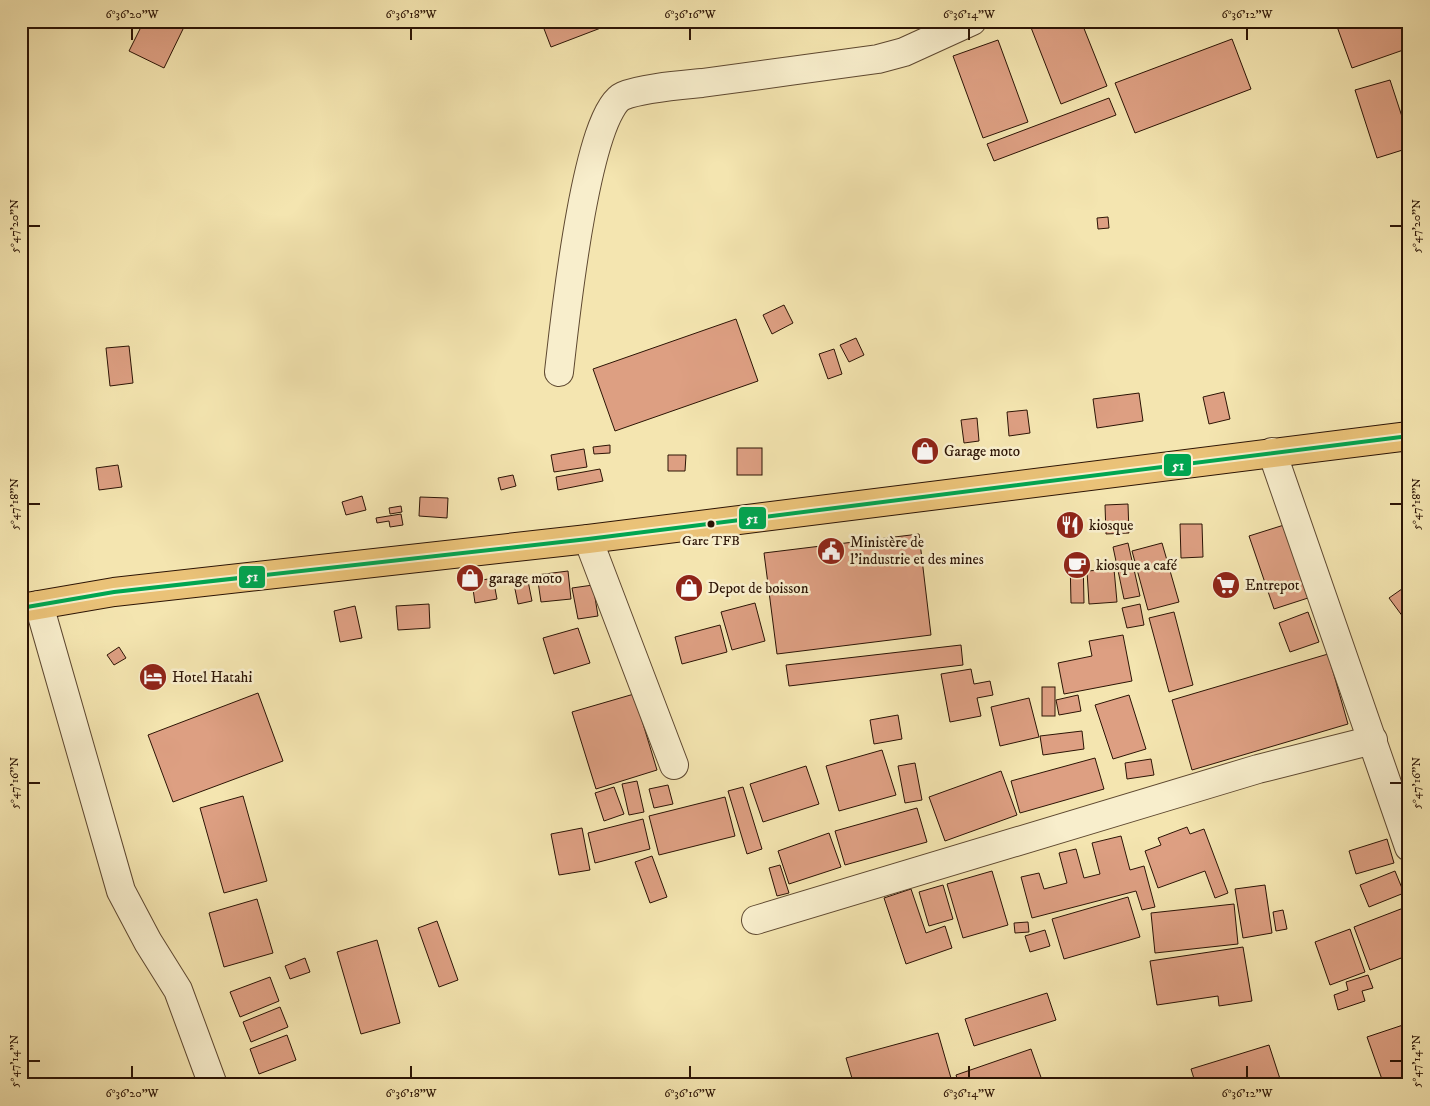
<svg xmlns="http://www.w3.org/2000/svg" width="1430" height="1106" font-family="'IM FELL DW Pica',serif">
	<rect width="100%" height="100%" fill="#f4e5b0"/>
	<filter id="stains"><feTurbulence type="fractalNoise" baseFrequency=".004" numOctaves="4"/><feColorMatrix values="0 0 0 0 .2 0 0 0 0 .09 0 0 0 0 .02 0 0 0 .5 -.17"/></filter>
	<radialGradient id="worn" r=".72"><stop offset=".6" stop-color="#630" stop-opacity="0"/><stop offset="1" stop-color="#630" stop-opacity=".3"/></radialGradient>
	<g fill="#dd9f82" stroke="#2c1405">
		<polygon points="144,21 173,21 184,27 164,68 129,51"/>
		<polygon points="541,21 604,21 606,26 551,47"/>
		<polygon points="1039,21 1081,21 1107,86 1061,104 1030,25"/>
		<polygon points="1335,21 1409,21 1409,48 1352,68"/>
		<polygon points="1232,39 1251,89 1135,133 1115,83"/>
		<polygon points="998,40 1028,122 983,138 953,56"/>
		<polygon points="1390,80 1409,138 1409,148 1377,158 1355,90"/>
		<polygon points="1109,98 1116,115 994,161 987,144"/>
		<polygon points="1108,217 1109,228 1098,229 1097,218"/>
		<polygon points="784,305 793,323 772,334 763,315"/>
		<polygon points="736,319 758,381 615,431 593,369"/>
		<polygon points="856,338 864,355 849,362 840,345"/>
		<polygon points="129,346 133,383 110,386 106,348"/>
		<polygon points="834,349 842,374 828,379 819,354"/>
		<polygon points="1409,351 1409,368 1404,368 1402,352"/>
		<polygon points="1224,392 1230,419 1209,424 1203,397"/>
		<polygon points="1139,393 1143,421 1097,428 1093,399"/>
		<polygon points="1027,410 1030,433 1009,436 1007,412"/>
		<polygon points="977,418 979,441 964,443 961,420"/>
		<polygon points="610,445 610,453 594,454 593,447"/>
		<rect x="737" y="448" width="25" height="27"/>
		<polygon points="584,449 587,467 554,472 551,455"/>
		<polygon points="668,455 686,455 685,471 668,471"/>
		<polygon points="118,465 122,487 99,490 96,468"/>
		<polygon points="600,469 603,481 558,490 556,477"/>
		<polygon points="513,475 516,486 501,490 498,478"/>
		<polygon points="362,496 366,510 346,515 342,502"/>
		<polygon points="420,497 448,498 447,518 419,516"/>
		<polygon points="1128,504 1129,533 1106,534 1105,505"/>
		<polygon points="401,506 402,512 390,514 389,508"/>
		<polygon points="401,514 403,525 390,527 389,521 377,523 376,518"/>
		<polygon points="1180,524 1202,524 1203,557 1181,558"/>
		<polygon points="1284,525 1308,598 1274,609 1249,536"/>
		<polygon points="919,534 931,635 777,654 764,553"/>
		<polygon points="1128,543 1140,596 1124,599 1113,547"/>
		<polygon points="1162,543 1179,602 1148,610 1132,551"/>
		<polygon points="1083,557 1084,603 1071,603 1070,558"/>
		<polygon points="1114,569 1117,602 1089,604 1087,571"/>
		<polygon points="568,571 571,599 541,602 537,575"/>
		<polygon points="527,576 532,601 518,604 513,579"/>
		<polygon points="493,578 497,599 475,603 472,582"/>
		<polygon points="1409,584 1409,625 1389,598"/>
		<polygon points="593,585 598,616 578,619 572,588"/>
		<polygon points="755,603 765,641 732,650 721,612"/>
		<polygon points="429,604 430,628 398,630 396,606"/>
		<polygon points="1140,604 1144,625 1127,628 1122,608"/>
		<polygon points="355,606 362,638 340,642 334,611"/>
		<polygon points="1174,612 1193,685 1169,692 1149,618"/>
		<polygon points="1308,612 1319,642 1290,652 1279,623"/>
		<polygon points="720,625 727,652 682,664 675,637"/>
		<polygon points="578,628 590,663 554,674 543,638"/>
		<polygon points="1123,635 1132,681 1064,694 1058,663 1092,656 1089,641"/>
		<polygon points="961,645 963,665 789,686 786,665"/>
		<polygon points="119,647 126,658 114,665 107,655"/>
		<polygon points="1328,654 1348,724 1192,770 1172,700"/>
		<polygon points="971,669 974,684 990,681 993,695 977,698 981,716 950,722 941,674"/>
		<rect x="1042" y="687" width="13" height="29"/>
		<polygon points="258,693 283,761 173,802 148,735"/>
		<polygon points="634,694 657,770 596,789 572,712"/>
		<polygon points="1078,695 1081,711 1059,715 1056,700"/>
		<polygon points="1129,695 1146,749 1113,759 1095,705"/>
		<polygon points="1029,698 1039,737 1000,746 991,707"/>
		<polygon points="898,715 902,739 874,744 870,720"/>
		<polygon points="1082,731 1084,749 1043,755 1040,736"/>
		<polygon points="882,750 896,795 839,811 826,766"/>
		<polygon points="1095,758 1104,789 1020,813 1011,781"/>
		<polygon points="1151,759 1154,775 1127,779 1125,763"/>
		<polygon points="915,763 922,800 905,803 898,766"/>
		<polygon points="806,766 819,804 763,822 750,784"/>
		<polygon points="1001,771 1017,815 945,841 929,797"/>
		<polygon points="637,781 644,812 629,815 622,784"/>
		<polygon points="668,785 673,804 654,808 649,789"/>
		<polygon points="614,787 624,814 604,821 595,793"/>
		<polygon points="743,787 762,849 747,854 728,791"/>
		<polygon points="243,796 267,881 224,893 200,808"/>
		<polygon points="725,797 735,836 659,855 649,816"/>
		<polygon points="917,808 927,842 845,865 835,831"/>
		<polygon points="643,819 650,849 595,863 588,833"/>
		<polygon points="1187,827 1190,834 1204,829 1228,893 1215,898 1205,871 1158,888 1145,851 1161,845 1158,838"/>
		<polygon points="582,828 590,870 559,875 551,834"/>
		<polygon points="829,833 841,867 789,884 778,851"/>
		<polygon points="1121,836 1130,870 1144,866 1155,907 1142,910 1136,891 1032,918 1021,877 1039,873 1044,889 1067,883 1059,853 1076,849 1084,878 1100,874 1092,843"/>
		<polygon points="1387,839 1394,863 1356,874 1349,851"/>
		<polygon points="652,856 667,897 650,903 635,862"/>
		<polygon points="780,865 789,893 777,896 769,868"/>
		<polygon points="992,871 1008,925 963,938 947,884"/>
		<polygon points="1395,871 1404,893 1369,907 1360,885"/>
		<polygon points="943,885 953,919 929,926 919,892"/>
		<polygon points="1265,885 1272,933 1243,938 1235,889"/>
		<polygon points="911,889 926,933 945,926 952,948 906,964 884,898"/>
		<polygon points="1128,897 1140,937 1064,959 1052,919"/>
		<polygon points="257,899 273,953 224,967 209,913"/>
		<polygon points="1234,904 1238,944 1155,953 1151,913"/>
		<polygon points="1406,907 1409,915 1409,955 1370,970 1354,927"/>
		<polygon points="1283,910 1287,929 1276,931 1273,912"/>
		<polygon points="437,921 458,980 439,987 418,928"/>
		<polygon points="1028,922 1029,932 1015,933 1014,923"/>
		<polygon points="1350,929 1365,972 1330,985 1315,942"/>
		<polygon points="1045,930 1050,946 1030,952 1025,936"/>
		<polygon points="377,940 400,1023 361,1034 337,952"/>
		<polygon points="1243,947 1252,1001 1219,1006 1218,996 1157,1005 1150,961"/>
		<polygon points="305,958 310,972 290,979 285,966"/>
		<polygon points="1368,975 1373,988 1362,991 1365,1001 1338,1010 1334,995 1348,990 1346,982"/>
		<polygon points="270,977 279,1001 240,1017 230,992"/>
		<polygon points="1047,993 1056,1020 974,1046 965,1019"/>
		<polygon points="280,1007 288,1027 251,1042 243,1022"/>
		<polygon points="1409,1023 1409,1085 1384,1085 1367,1037"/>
		<polygon points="938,1033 953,1085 854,1085 846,1058"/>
		<polygon points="287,1035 296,1060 259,1074 250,1049"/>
		<polygon points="1269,1045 1282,1085 1196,1085 1191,1069"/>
		<polygon points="1031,1049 1043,1083 959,1085 956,1075"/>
	</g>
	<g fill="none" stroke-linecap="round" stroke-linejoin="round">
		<defs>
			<g id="minor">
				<path d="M559,372C564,328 586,112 623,96C641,88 682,85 702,83C761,75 819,67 878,59L904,52L972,21"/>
				<polyline points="1272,452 1409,847"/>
				<polyline points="588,539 674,765"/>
				<polyline points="39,605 121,891 148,942 178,990 213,1085"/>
				<polyline points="756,920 1258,769 1373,740"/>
			</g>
			<polyline id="major" points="21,608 114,592 588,539 1409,436"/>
		</defs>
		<use href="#minor" stroke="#5e4830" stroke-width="30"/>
		<use href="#major" stroke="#2c1405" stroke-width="30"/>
		<use href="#minor" stroke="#f8eecc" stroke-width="28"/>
		<use href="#major" stroke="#eac278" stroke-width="28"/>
		<defs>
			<polyline id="bus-1" points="21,608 114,592 588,539 1409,436"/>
		</defs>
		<use href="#bus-1" stroke="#f8eecc" stroke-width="8"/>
		<use href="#bus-1" stroke="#00a651" stroke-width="4"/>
	</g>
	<path fill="none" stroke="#2c1405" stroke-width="2" d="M132,28V40M411,28V40M690,28V40M969,28V40M1247,28V40M28,226H40M1390,226H1402M28,504H40M1390,504H1402M28,783H40M1390,783H1402M28,1061H40M1390,1061H1402M132,1066V1078M411,1066V1078M690,1066V1078M969,1066V1078M1247,1066V1078"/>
	<defs>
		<symbol id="shop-disc" viewBox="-11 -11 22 22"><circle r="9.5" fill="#8f2418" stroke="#f8eecc"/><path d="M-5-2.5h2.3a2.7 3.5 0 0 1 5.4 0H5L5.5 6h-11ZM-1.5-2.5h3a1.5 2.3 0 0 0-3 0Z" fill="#fff"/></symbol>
		<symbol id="restaurant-disc" viewBox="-11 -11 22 22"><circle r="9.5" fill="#8f2418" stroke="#f8eecc"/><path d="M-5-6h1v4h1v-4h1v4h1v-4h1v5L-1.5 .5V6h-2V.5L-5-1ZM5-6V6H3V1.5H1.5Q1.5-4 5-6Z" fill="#fff"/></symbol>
		<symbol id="civic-disc" viewBox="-11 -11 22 22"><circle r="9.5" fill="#8f2418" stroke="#f8eecc"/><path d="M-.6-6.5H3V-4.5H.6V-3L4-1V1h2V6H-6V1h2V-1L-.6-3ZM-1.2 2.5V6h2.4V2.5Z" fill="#fff"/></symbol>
		<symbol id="cafe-disc" viewBox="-11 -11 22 22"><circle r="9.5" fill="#8f2418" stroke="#f8eecc"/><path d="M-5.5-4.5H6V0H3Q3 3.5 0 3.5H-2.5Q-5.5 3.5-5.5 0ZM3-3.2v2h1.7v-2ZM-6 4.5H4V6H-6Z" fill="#fff"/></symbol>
		<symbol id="supermarket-disc" viewBox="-11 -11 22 22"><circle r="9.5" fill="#8f2418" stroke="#f8eecc"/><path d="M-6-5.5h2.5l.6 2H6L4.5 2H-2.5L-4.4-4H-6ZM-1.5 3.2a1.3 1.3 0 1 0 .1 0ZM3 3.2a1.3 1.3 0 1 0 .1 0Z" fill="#fff"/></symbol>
		<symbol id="hotel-disc" viewBox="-11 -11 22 22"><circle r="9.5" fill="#8f2418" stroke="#f8eecc"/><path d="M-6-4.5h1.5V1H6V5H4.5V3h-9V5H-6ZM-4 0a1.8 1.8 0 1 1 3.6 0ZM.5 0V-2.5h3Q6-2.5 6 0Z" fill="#fff"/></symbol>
	</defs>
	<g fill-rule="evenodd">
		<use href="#shop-disc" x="909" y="435" width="32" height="32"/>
		<use href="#restaurant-disc" x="1054" y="509" width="32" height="32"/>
		<use href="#civic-disc" x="815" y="535" width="32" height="32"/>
		<use href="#cafe-disc" x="1061" y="549" width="32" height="32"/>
		<use href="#shop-disc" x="454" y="562" width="32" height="32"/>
		<use href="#supermarket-disc" x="1210" y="569" width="32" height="32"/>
		<use href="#shop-disc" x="673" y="572" width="32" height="32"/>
		<use href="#hotel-disc" x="137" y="661" width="32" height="32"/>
	</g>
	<circle fill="#2c1405" stroke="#f8eecc" stroke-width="2" cx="711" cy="524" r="4.5"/>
	<g text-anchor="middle" stroke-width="5" stroke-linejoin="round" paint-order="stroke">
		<g font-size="14" fill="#2c1405" stroke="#f8eecc">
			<text x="711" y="545">Gare TFB</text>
		</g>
		<g font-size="15" fill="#2c1405" stroke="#f8eecc" text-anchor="start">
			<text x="944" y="456">Garage moto</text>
			<text x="1089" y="530">kiosque</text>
			<text x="850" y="547">Ministère de<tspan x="850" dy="17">l'industrie et des mines</tspan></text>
			<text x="1096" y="570">kiosque a café</text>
			<text x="489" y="583">garage moto</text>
			<text x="1245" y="590">Entrepot</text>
			<text x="708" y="593">Depot de boisson</text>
			<text x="172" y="682">Hotel Hatahi</text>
		</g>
	</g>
	<g stroke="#f8eecc" stroke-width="2">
		<rect x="1163" y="453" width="29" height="24" rx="5" fill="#00a651"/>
		<rect x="738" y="506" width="29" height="24" rx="5" fill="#00a651"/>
		<rect x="238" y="565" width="28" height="24" rx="5" fill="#00a651"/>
	</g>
	<g font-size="14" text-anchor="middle" font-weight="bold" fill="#fff">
		<text x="1178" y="470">51</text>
		<text x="752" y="523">51</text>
		<text x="252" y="581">51</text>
	</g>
	<rect width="1430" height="1106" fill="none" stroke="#f4e5b0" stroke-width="55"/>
	<rect x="28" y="28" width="1374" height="1050" fill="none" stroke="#2c1405" stroke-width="2"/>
	<g font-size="12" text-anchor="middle" fill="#2c1405">
		<text x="132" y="18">6°36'20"W</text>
		<text x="411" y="18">6°36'18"W</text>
		<text x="690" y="18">6°36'16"W</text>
		<text x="969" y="18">6°36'14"W</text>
		<text x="1247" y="18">6°36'12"W</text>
		<text transform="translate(14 226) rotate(-90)" y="4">5°47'20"N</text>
		<text transform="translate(1416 226) rotate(-90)" y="4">5°47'20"N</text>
		<text transform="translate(14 504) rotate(-90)" y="4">5°47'18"N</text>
		<text transform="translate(1416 504) rotate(-90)" y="4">5°47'18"N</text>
		<text transform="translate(14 783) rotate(-90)" y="4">5°47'16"N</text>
		<text transform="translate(1416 783) rotate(-90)" y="4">5°47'16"N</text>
		<text transform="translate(14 1061) rotate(-90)" y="4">5°47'14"N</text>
		<text transform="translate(1416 1061) rotate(-90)" y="4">5°47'14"N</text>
		<text x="132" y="1097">6°36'20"W</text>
		<text x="411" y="1097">6°36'18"W</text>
		<text x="690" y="1097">6°36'16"W</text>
		<text x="969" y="1097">6°36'14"W</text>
		<text x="1247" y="1097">6°36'12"W</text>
	</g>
	<rect width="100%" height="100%" filter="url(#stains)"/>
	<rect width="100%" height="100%" fill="url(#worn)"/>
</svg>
